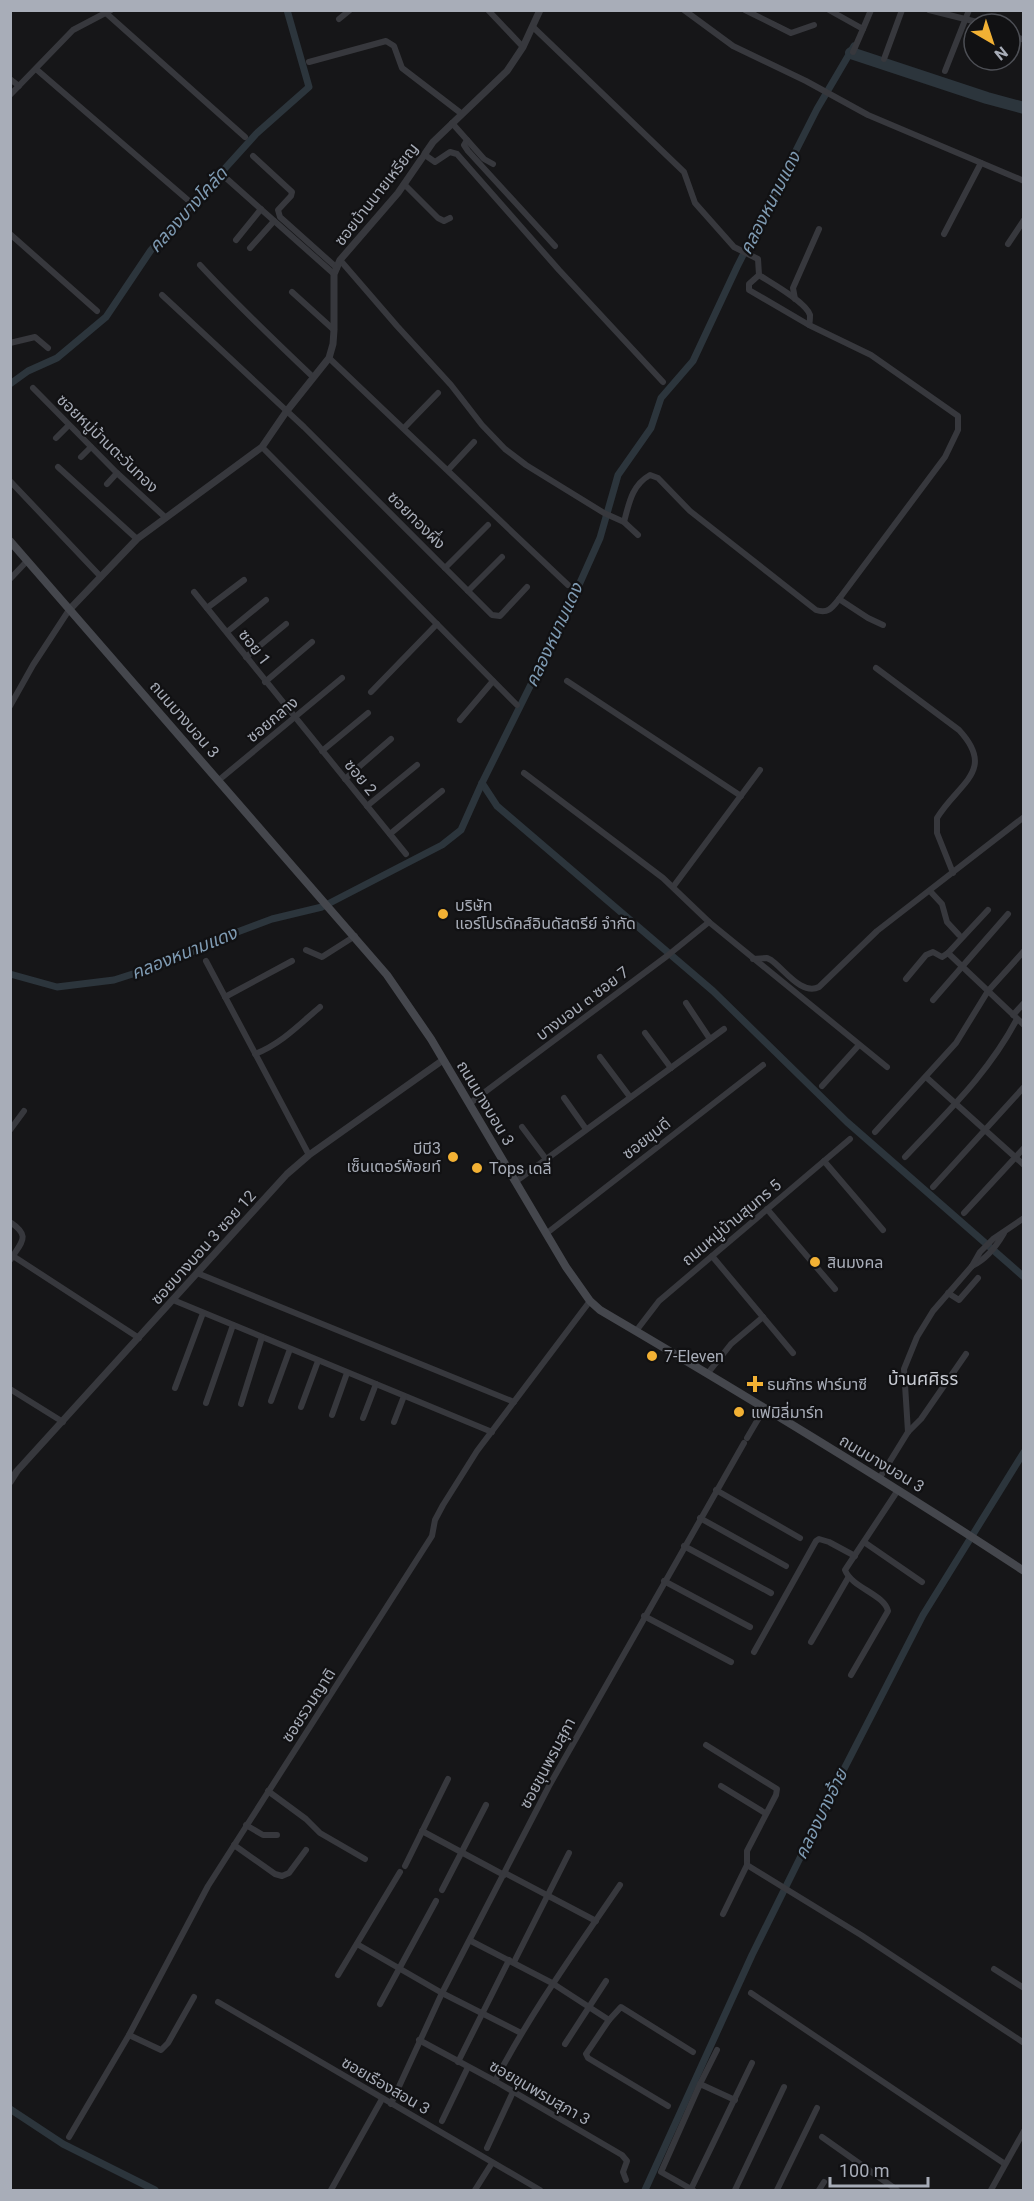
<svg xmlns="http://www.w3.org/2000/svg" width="1034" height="2201" font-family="Roboto,'Noto Sans Thai',sans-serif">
	<rect width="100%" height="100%" fill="#161618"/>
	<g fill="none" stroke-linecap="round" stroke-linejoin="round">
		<g stroke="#2c353c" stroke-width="7">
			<polyline points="10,384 28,371 57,358 106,317 151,250 256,134 309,87 287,10"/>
			<polyline points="482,783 497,806 713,991 847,1122 1024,1277"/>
			<polyline points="10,974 57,987 114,980 173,961 216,940 272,919 322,907 442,845 461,830 482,783 566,614 600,538 618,475 651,428 661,398 693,361 737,267 817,109 854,46"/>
			<polyline points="10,2109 63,2144 155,2190"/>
			<polyline points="645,2190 752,1955 844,1769 923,1615 1024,1452"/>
		</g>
		<polyline stroke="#2c353c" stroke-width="12" points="851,53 987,98 1024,108"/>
		<g stroke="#37383d" stroke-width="6">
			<polyline points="488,10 523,47"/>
			<polyline points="684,10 733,46 806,81 868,115 1024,181"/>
			<polyline points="745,10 791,33 814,25"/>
			<polyline points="829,10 863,29 871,10"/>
			<polyline points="929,10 985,24"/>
			<polyline points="106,13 245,137"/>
			<polyline points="339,19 350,10"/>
			<path d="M533,27L684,172L695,203L734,247L758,259L759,275C771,283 806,302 810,315C810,318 810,322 809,325"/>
			<polyline points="1010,34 1024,40"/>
			<polyline points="853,52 863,29"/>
			<polyline points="884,59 902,10"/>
			<polyline points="309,62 386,41 394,46 402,68 462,114"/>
			<polyline points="36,69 189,201"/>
			<polyline points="945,71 969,10"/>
			<polyline points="10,79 19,86"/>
			<polyline points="10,95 73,30 111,10"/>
			<polyline points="452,123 484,159 493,164"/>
			<polyline points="467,140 464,145 468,151 555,246"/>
			<polyline points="425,155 435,162 450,152 457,154 559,270 663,382"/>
			<polyline points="253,156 292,192 291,196 278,210 280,217 337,268"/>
			<polyline points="226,178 334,274"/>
			<polyline points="404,184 438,218 444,221 450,218"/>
			<polyline points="10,234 97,311"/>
			<polyline points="944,234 981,163"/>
			<polyline points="236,240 261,209"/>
			<polyline points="1008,244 1024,220"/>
			<polyline points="250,248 274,221"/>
			<polyline points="340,260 397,326 451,385 482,425 505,449 526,465 604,513 624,522 638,535"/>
			<path d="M200,265C236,304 274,340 313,377"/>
			<polyline points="292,292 334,330"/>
			<polyline points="162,295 304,427 492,615 500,616 527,587"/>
			<polyline points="795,299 793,288 819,229"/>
			<polyline points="10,343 35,337 48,348"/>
			<polyline points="329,358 568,585"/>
			<polyline points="33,388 117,473 166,518"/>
			<polyline points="404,428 438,393"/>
			<polyline points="56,438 69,425"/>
			<polyline points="262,447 517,705"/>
			<polyline points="81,457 91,447"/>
			<polyline points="58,467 137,539"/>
			<polyline points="448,470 474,442"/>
			<polyline points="10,481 101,577"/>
			<polyline points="107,484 117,473"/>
			<path d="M624,522C629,503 632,485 650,475L658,478L690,511L816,610C828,614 832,608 839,599L945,457L958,430V416L871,355L809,325L749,290V284L759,275"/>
			<polyline points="445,568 488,525"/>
			<polyline points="10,579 27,561"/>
			<polyline points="468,591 502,557"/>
			<polyline points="194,592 406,854"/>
			<polyline points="839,599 868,618 883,625"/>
			<polyline points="207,608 244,580"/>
			<polyline points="227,632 266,600"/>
			<polyline points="246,657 286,624"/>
			<path d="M876,668L959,730C997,771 958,783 937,818V833L953,873"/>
			<polyline points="567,681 741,796"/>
			<polyline points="265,682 312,642"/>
			<polyline points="371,692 437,624"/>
			<polyline points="10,706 33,665 69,610"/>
			<polyline points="460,720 493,681"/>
			<polyline points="322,751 368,713"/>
			<polyline points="524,773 663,878 709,922 887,1067"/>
			<polyline points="345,779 391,739"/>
			<polyline points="219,780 342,678"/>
			<polyline points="367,806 417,765"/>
			<polyline points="390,834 442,791"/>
			<polyline points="673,887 760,770"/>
			<polyline points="930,891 942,904 947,922 959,935"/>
			<polyline points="988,910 948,953 1024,1025"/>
			<polyline points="306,950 322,957 355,936"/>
			<path d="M753,959L767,958L771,960C784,969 802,996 819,987L877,931L1024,817"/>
			<polyline points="206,961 309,1155"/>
			<polyline points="906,979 926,955 933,952 942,957 948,953"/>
			<polyline points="225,997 292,961"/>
			<polyline points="933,1000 1008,914"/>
			<polyline points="686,1003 710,1039"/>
			<polyline points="1013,1015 1024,1003"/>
			<polyline points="645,1033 671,1068"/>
			<path d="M255,1054C281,1044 300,1024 320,1007"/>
			<polyline points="600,1057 630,1097"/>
			<polyline points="926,1077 1024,1165"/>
			<polyline points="822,1086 859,1045"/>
			<polyline points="564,1098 586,1129"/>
			<polyline points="469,1104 667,956 709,922"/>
			<polyline points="522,1127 546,1159"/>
			<polyline points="10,1130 24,1111"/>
			<polyline points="875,1132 956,1043 988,991 1024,951"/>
			<path d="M905,1157C947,1112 988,1074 1017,1019"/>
			<polyline points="824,1161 883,1230"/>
			<polyline points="515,1182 724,1029"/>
			<polyline points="933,1187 1024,1087"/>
			<polyline points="767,1209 835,1289"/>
			<polyline points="964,1213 1024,1148"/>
			<path d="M10,1222C31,1236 22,1241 11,1259"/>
			<polyline points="547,1233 763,1065"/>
			<polyline points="13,1256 139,1338"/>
			<polyline points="712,1256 793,1353"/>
			<path d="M972,1266C987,1259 996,1247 1004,1233"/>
			<polyline points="197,1273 514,1402"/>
			<polyline points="948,1293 959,1300 978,1278"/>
			<polyline points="173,1300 492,1432"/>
			<polyline points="636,1331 659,1301 850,1139"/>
			<polyline points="708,1373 731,1344 763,1317"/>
			<polyline points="175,1388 203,1313"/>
			<polyline points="10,1389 63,1422"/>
			<polyline points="271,1401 290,1349"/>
			<polyline points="206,1403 233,1325"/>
			<polyline points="241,1404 262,1337"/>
			<polyline points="301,1407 318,1361"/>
			<polyline points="332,1415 347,1373"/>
			<polyline points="363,1418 376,1384"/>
			<polyline points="394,1422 404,1396"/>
			<polyline points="908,1432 904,1369 917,1337 933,1311 972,1266 980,1252 993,1239 1024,1218"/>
			<polyline points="747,1438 764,1409"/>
			<polyline points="879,1479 908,1432 921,1419 966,1354"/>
			<polyline points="716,1490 800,1538"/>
			<polyline points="700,1518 786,1566"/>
			<polyline points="864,1542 922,1582"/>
			<polyline points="684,1546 771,1593"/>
			<polyline points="664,1581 750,1627"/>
			<polyline points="644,1616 731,1662"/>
			<polyline points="811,1642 848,1578"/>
			<polyline points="754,1652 816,1541 819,1539 829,1542 855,1556"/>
			<path d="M851,1675L888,1611C884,1594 852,1588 845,1570L898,1490"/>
			<polyline points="706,1745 777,1789 776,1795 747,1851 747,1865 861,1935 1024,2043"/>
			<polyline points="721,1786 765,1813"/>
			<polyline points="268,1791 306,1819 320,1833 365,1859"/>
			<polyline points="246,1825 263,1835 277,1835"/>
			<polyline points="422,1831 504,1875"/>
			<polyline points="234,1845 275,1874 282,1876 289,1873 306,1850"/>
			<polyline points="405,1866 448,1779"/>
			<polyline points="505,1873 596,1921"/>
			<polyline points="442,1890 486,1805"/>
			<polyline points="723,1914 747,1865"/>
			<polyline points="471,1941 552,1983 609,2020"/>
			<polyline points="357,1944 442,1993 521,2033"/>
			<polyline points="514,1962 569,1853"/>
			<polyline points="994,1969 1024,1988"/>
			<polyline points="338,1975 400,1872"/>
			<polyline points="751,1993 1005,2164"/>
			<polyline points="218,2002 540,2190"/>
			<polyline points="380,2004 436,1901"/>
			<polyline points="129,2035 161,2050 168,2043 194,1997"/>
			<polyline points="419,2040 495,2081 622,2155 627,2161 623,2172 626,2180"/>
			<polyline points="565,2044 606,1981"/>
			<polyline points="458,2062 509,1960"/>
			<path d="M495,2081C531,2012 576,1950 620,1885"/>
			<polyline points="700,2084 717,2050"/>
			<polyline points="391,2104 442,1993 549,1786 744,1443"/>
			<polyline points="668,2106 588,2058 586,2054 609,2020 621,2007 693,2052"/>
			<polyline points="442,2121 468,2067"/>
			<polyline points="69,2137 129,2035 208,1886 432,1536 435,1520 443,1505 477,1451 590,1301"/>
			<polyline points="822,2137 897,2190"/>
			<polyline points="487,2148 513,2092"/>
			<polyline points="691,2189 752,2063"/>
			<polyline points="331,2190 382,2099"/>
			<polyline points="475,2190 492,2163"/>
			<polyline points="693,2190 661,2172 700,2084 735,2100"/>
			<polyline points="735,2190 784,2087"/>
			<polyline points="777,2190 817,2108"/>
			<polyline points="819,2190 824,2182"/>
			<polyline points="991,2190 1024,2131"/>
		</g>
		<g stroke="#37383d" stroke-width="7">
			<polyline points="69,610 137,539 262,447 286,412 329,358 333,344 334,330 334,274 340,260 398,193 433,142 507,71 523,47 540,10"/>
			<polyline points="10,1482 17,1471 287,1174 309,1155 443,1060"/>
		</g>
		<path stroke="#45474d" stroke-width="8" d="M10,541L387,975L431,1039L566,1267L590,1301L600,1310C743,1394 886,1480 1024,1571"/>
	</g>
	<g fill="#f2b134" stroke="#111113" stroke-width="2">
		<circle cx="443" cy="914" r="6"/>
		<circle cx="453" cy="1157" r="6"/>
		<circle cx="477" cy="1168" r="6"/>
		<circle cx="815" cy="1262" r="6"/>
		<circle cx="652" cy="1356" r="6"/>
		<path d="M752 1375h6v6h6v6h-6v6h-6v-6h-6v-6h6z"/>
		<circle cx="739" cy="1412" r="6"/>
	</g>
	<g text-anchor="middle" stroke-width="4.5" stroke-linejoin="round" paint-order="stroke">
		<g font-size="16" fill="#a8adb8" stroke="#111113">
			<text transform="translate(376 194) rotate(-52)" y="6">ซอยบ้านนายเหรียญ</text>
			<text transform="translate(108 443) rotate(44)" y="6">ซอยหมู่บ้านตะวันทอง</text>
			<text transform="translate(417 520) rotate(45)" y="6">ซอยทองผึ่ง</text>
			<text transform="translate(255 647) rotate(52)" y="6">ซอย 1</text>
			<text transform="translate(185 719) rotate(49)" y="6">ถนนบางบอน 3</text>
			<text transform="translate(272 719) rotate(-40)" y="6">ซอยกลาง</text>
			<text transform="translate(361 777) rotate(51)" y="6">ซอย 2</text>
			<text transform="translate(582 1003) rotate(-37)" y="6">บางบอน ๓ ซอย 7</text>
			<text transform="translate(486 1103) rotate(59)" y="6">ถนนบางบอน 3</text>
			<text transform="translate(646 1138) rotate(-38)" y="6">ซอยขุนดี</text>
			<text transform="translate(731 1222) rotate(-40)" y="6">ถนนหมู่บ้านสุนทร 5</text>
			<text transform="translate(203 1247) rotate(-48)" y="6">ซอยบางบอน 3 ซอย 12</text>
			<text transform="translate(882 1463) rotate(31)" y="6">ถนนบางบอน 3</text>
			<text transform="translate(308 1705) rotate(-57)" y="6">ซอยรวมญาติ</text>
			<text transform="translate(547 1763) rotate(-62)" y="6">ซอยขุนพรมสุภา</text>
			<text transform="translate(386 2085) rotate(30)" y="6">ซอยเรืองสอน 3</text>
			<text transform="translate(540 2092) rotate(30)" y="6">ซอยขุนพรมสุภา 3</text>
		</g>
		<g font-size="16" fill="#a8adb8" stroke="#111113" text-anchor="start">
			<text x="455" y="911">บริษัท<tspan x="455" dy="18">แอร์โปรดัคส์อินดัสตรีย์ จำกัด</tspan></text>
			<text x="441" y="1154" text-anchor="end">บีบี3<tspan x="441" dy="18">เซ็นเตอร์พ้อยท์</tspan></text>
			<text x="489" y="1174">Tops เดลี่</text>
			<text x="827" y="1268">สินมงคล</text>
			<text x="664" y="1362">7-Eleven</text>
			<text x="767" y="1390">ธนภัทร ฟาร์มาซี</text>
			<text x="751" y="1418">แฟมิลี่มาร์ท</text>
		</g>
		<g font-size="18" font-style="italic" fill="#7f9bb3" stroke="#111113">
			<text transform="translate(770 203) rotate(-63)" y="6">คลองหนามแดง</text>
			<text transform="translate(188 210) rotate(-48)" y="6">คลองบางโคลัด</text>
			<text transform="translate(554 635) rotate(-65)" y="6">คลองหนามแดง</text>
			<text transform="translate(184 953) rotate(-22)" y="6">คลองหนามแดง</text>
			<text transform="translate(821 1814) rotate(-64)" y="6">คลองบางอ้าย</text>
		</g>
		<g font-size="18" fill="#c9ccd4" stroke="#111113">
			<text x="923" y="1385">บ้านศศิธร</text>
		</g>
	</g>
	<rect width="1034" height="2201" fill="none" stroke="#a8adb8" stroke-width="24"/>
	<g transform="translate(992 42) rotate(141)"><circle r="28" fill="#111113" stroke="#4d4f55" stroke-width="1.5"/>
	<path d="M0-4.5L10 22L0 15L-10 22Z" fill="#f2b134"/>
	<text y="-9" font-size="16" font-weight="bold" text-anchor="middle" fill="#a8adb8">N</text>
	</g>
	<path d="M830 2177v9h98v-9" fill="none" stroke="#a8adb8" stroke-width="3"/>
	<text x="839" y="2177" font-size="18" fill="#a8adb8" stroke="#111113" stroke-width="4.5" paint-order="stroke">100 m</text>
</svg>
